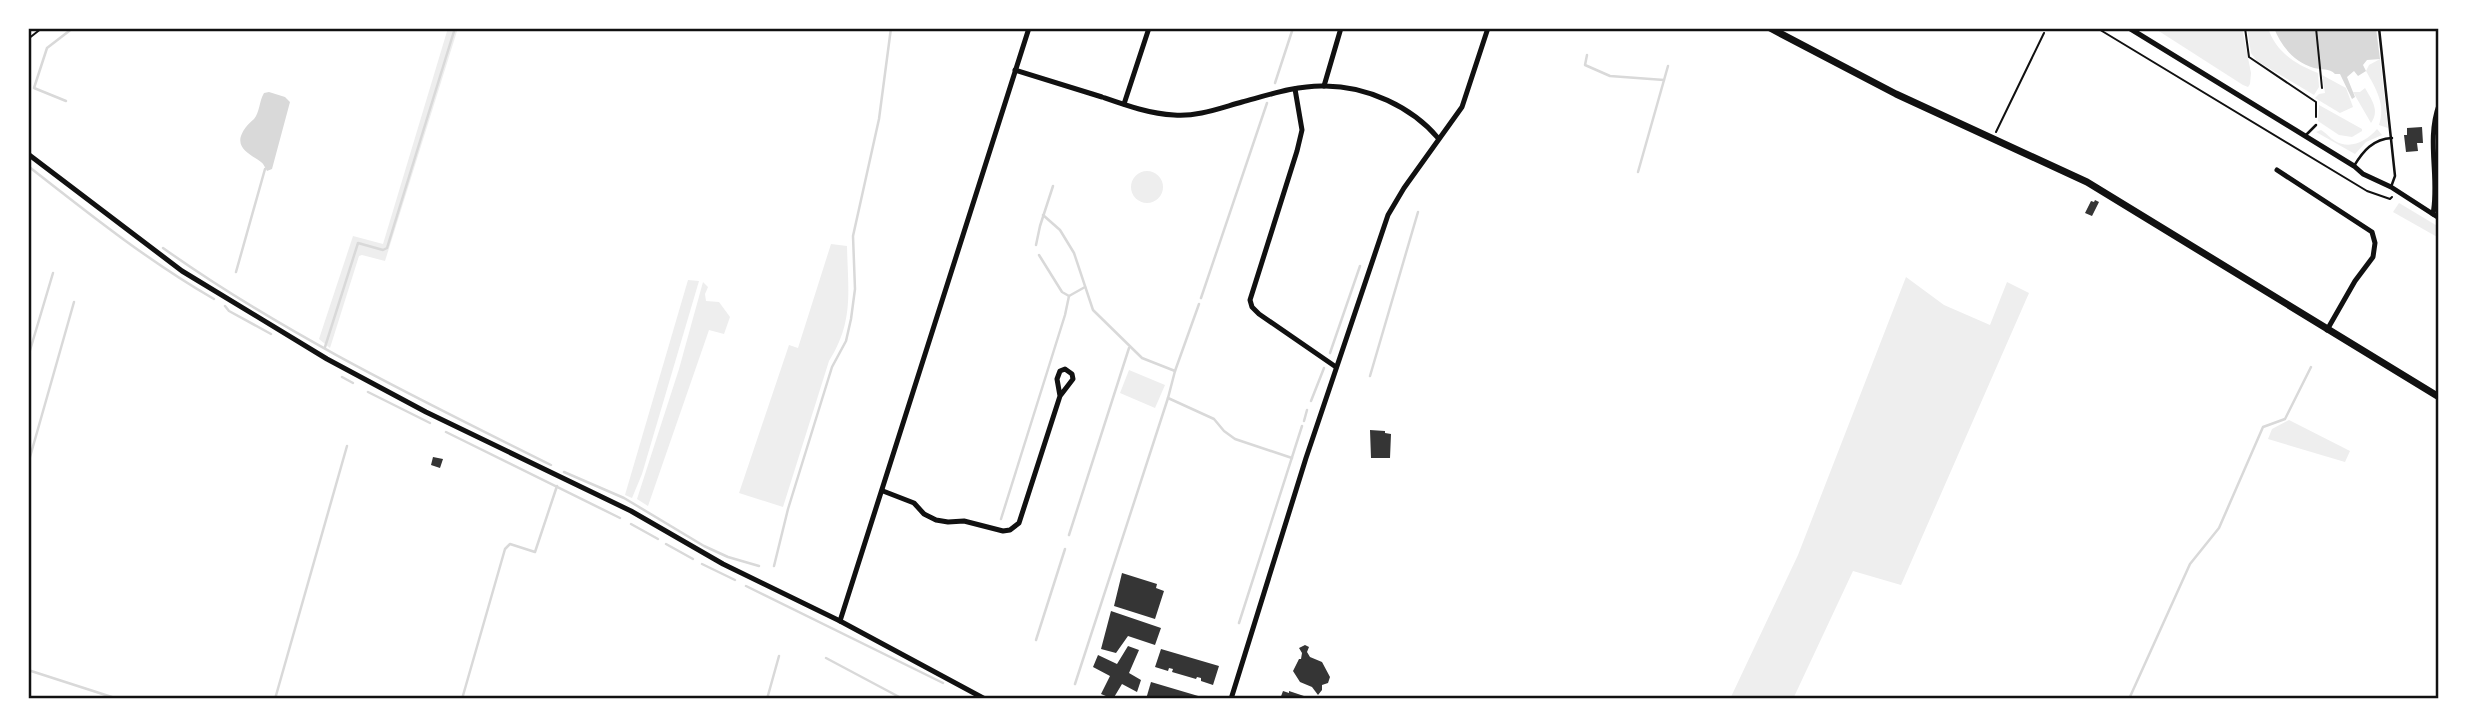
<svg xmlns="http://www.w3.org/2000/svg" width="2467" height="727" font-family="'DM Sans',sans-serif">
	<rect width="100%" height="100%" fill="#fff"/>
	<g fill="#eee">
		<polygon points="448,28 458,28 385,261 362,255 359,256 330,348 319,339 353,236 383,244"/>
		<polygon points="2154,28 2242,28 2251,73 2250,84 2248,87 2243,85"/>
		<path d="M2247,28H2268C2276,52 2295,64 2318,73L2319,87L2314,95L2257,61L2251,53Z"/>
		<path d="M2380,59L2388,128L2379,125C2386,104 2376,89 2366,71L2369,65Z"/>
		<polygon points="2322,75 2346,88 2353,107 2340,113 2315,98 2319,94 2325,93"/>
		<path d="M2365,88C2372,100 2380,111 2371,123L2353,92H2360Z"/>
		<polygon points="2319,105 2362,129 2362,131 2352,137 2339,135 2318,121"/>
		<path d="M2377,129L2382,135L2366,142L2355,154L2316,132L2321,130C2326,133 2330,138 2335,141C2350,150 2367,141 2377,129Z"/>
		<circle cx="1147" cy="187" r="16"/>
		<polygon points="2399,203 2439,227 2439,238 2393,212"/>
		<path d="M831,244L847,246C848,292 854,321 829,361L783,507L739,493L789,345L798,348Z"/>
		<polygon points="1906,277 1944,305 1990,325 2007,282 2029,293 1901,585 1853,571 1793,699 1730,699 1798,555"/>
		<polygon points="688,280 699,281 642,474 632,498 625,495"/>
		<polygon points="703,282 708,287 705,294 706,301 719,302 730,317 724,334 709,330 648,506 637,499 679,369"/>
		<polygon points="1129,370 1165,385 1155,408 1120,393"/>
		<polygon points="2289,420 2350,451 2345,462 2268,439 2272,429"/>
	</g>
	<g fill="#d9d9d9">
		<path d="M2274,28H2376L2380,59L2367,60L2363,65L2366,71L2358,76L2354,71L2347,77L2355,97L2352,99L2340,74H2335C2329,68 2322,70 2314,68C2294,62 2281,46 2274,28Z"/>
		<path d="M269,92L285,97L290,102L272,169L267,171C265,168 264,164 261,162C249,153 231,147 246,127C248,124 251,122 254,119C260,112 259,101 264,93Z"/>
	</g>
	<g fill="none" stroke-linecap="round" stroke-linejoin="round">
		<g stroke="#d9d9d9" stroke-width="2.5">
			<polyline points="1587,55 1585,65 1610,76 1664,80"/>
			<polyline points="1275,83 1293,28"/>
			<polyline points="66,101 34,88 47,48 73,28"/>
			<path d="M28,166C88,213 148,261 214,299"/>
			<polyline points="1638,172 1668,66"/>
			<polyline points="1043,215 1060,230 1074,253 1093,310 1142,358 1175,371"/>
			<polyline points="1036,245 1040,226 1053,186"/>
			<path d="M163,248C284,334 419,399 551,465"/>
			<polyline points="1039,255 1062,292 1069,296 1085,287"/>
			<polyline points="236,272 265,169"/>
			<polyline points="1201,298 1267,103"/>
			<polyline points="225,306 229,311 271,334"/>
			<polyline points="325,347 358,243 383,250 387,248 455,28"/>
			<polyline points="1330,353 1360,266"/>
			<polyline points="28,357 53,273"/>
			<polyline points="1370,376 1418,212"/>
			<polyline points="342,377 353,383"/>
			<polyline points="368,392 430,423"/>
			<polyline points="1168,398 1214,419 1224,431 1235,439 1292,458"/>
			<polyline points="1311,401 1324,368"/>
			<polyline points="1304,421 1307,410"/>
			<polyline points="446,432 620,518"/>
			<polyline points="28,464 74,302"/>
			<polyline points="564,472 624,498 704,546 728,557 759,566"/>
			<polyline points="1001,519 1065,315 1069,296"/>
			<polyline points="631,524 658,539"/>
			<polyline points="1069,535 1129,348"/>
			<polyline points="666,544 693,559"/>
			<polyline points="702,564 735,580"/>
			<polyline points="774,566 788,509 832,367 846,341 851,319 855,289 853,236 879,119 891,28"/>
			<polyline points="746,586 943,683"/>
			<polyline points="1239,623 1302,426"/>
			<polyline points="1036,640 1065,549"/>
			<polyline points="826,658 903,699"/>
			<polyline points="28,670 118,699"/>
			<polyline points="1075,684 1168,398 1175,371 1199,304"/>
			<polyline points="275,699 347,446"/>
			<polyline points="462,699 505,549 510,544 535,552 557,486"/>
			<polyline points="767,699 779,656"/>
			<polyline points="2129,699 2190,564 2219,528 2263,427 2285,419 2311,367"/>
		</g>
	</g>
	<g fill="#353535">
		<polygon points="2422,127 2423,143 2417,143 2418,151 2406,152 2404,135 2407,135 2407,128"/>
		<polygon points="2095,200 2099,202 2092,216 2085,213 2091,201 2094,202"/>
		<polygon points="1370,430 1385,431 1385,433 1391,434 1390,458 1371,458"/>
		<polygon points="433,457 443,459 440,468 431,465"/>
		<polygon points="1122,573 1157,584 1156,588 1164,591 1155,619 1114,606"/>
		<polygon points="1111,611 1161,628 1155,645 1128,636 1116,653 1101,649"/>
		<polygon points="1305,645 1309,647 1307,652 1310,657 1322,662 1330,677 1328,683 1322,685 1322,690 1318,695 1312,687 1300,682 1293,671 1299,659 1301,659 1302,653 1299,648"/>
		<polygon points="1128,646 1139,650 1129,673 1141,680 1137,692 1122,684 1113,699 1101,694 1110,676 1093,667 1098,655 1117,664"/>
		<polygon points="1161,649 1219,666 1213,685 1201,681 1201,678 1197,677 1196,679 1172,672 1173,669 1169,668 1168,671 1155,667"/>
		<polygon points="1151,682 1205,698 1205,699 1146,699"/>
		<polygon points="1283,691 1289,693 1289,691 1304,696 1303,699 1280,699"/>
	</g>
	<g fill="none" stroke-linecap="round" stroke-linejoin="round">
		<g stroke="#111" stroke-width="2">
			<polyline points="2097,28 2367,191 2390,199 2392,197"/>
			<polyline points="2245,28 2249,57 2316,102 2316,117"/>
			<polyline points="2316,28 2322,88"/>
			<polyline points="28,39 42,28"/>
			<polyline points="1996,132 2044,33"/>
		</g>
		<g stroke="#111" stroke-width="2.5">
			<polyline points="2379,28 2395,176 2391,187"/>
			<polyline points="2306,135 2316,125"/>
			<path d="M2354,166C2363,151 2373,139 2392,138"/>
		</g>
		<g stroke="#111" stroke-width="5">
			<polyline points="2129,28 2354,166 2363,174 2391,187 2439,218"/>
			<path d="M1015,70C1044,79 1073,88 1102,97C1125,105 1150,114 1174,115C1197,117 1220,108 1242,102C1268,95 1298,85 1325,86C1367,86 1412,107 1438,138"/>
			<polyline points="1324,86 1341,28"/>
			<polyline points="1295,89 1302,130 1297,151 1250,300 1252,307 1259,314 1336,367"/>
			<polyline points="1124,104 1149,28"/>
			<polyline points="28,154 182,271 327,359 426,412 631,511 723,564 840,621 985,699"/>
			<polyline points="2277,170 2372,232 2375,243 2373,257 2355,281 2327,330"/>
			<path d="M2433,214C2440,178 2426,141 2439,105"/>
			<polyline points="883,491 914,503 924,514 936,520 948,522 964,521 1003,531 1010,530 1019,523 1060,396 1073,379 1072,374 1065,369 1060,371 1057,379 1060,396"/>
			<polyline points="840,621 1029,28"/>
			<polyline points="1231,699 1306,458 1388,215 1404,188 1462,107 1488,28"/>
		</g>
		<polyline stroke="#111" stroke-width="7" points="1770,28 1896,94 2087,182 2439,397"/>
	</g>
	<rect width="2467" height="727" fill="none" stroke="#ffffff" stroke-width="60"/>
	<rect x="30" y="30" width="2407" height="667" fill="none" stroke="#111" stroke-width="2.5"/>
</svg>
